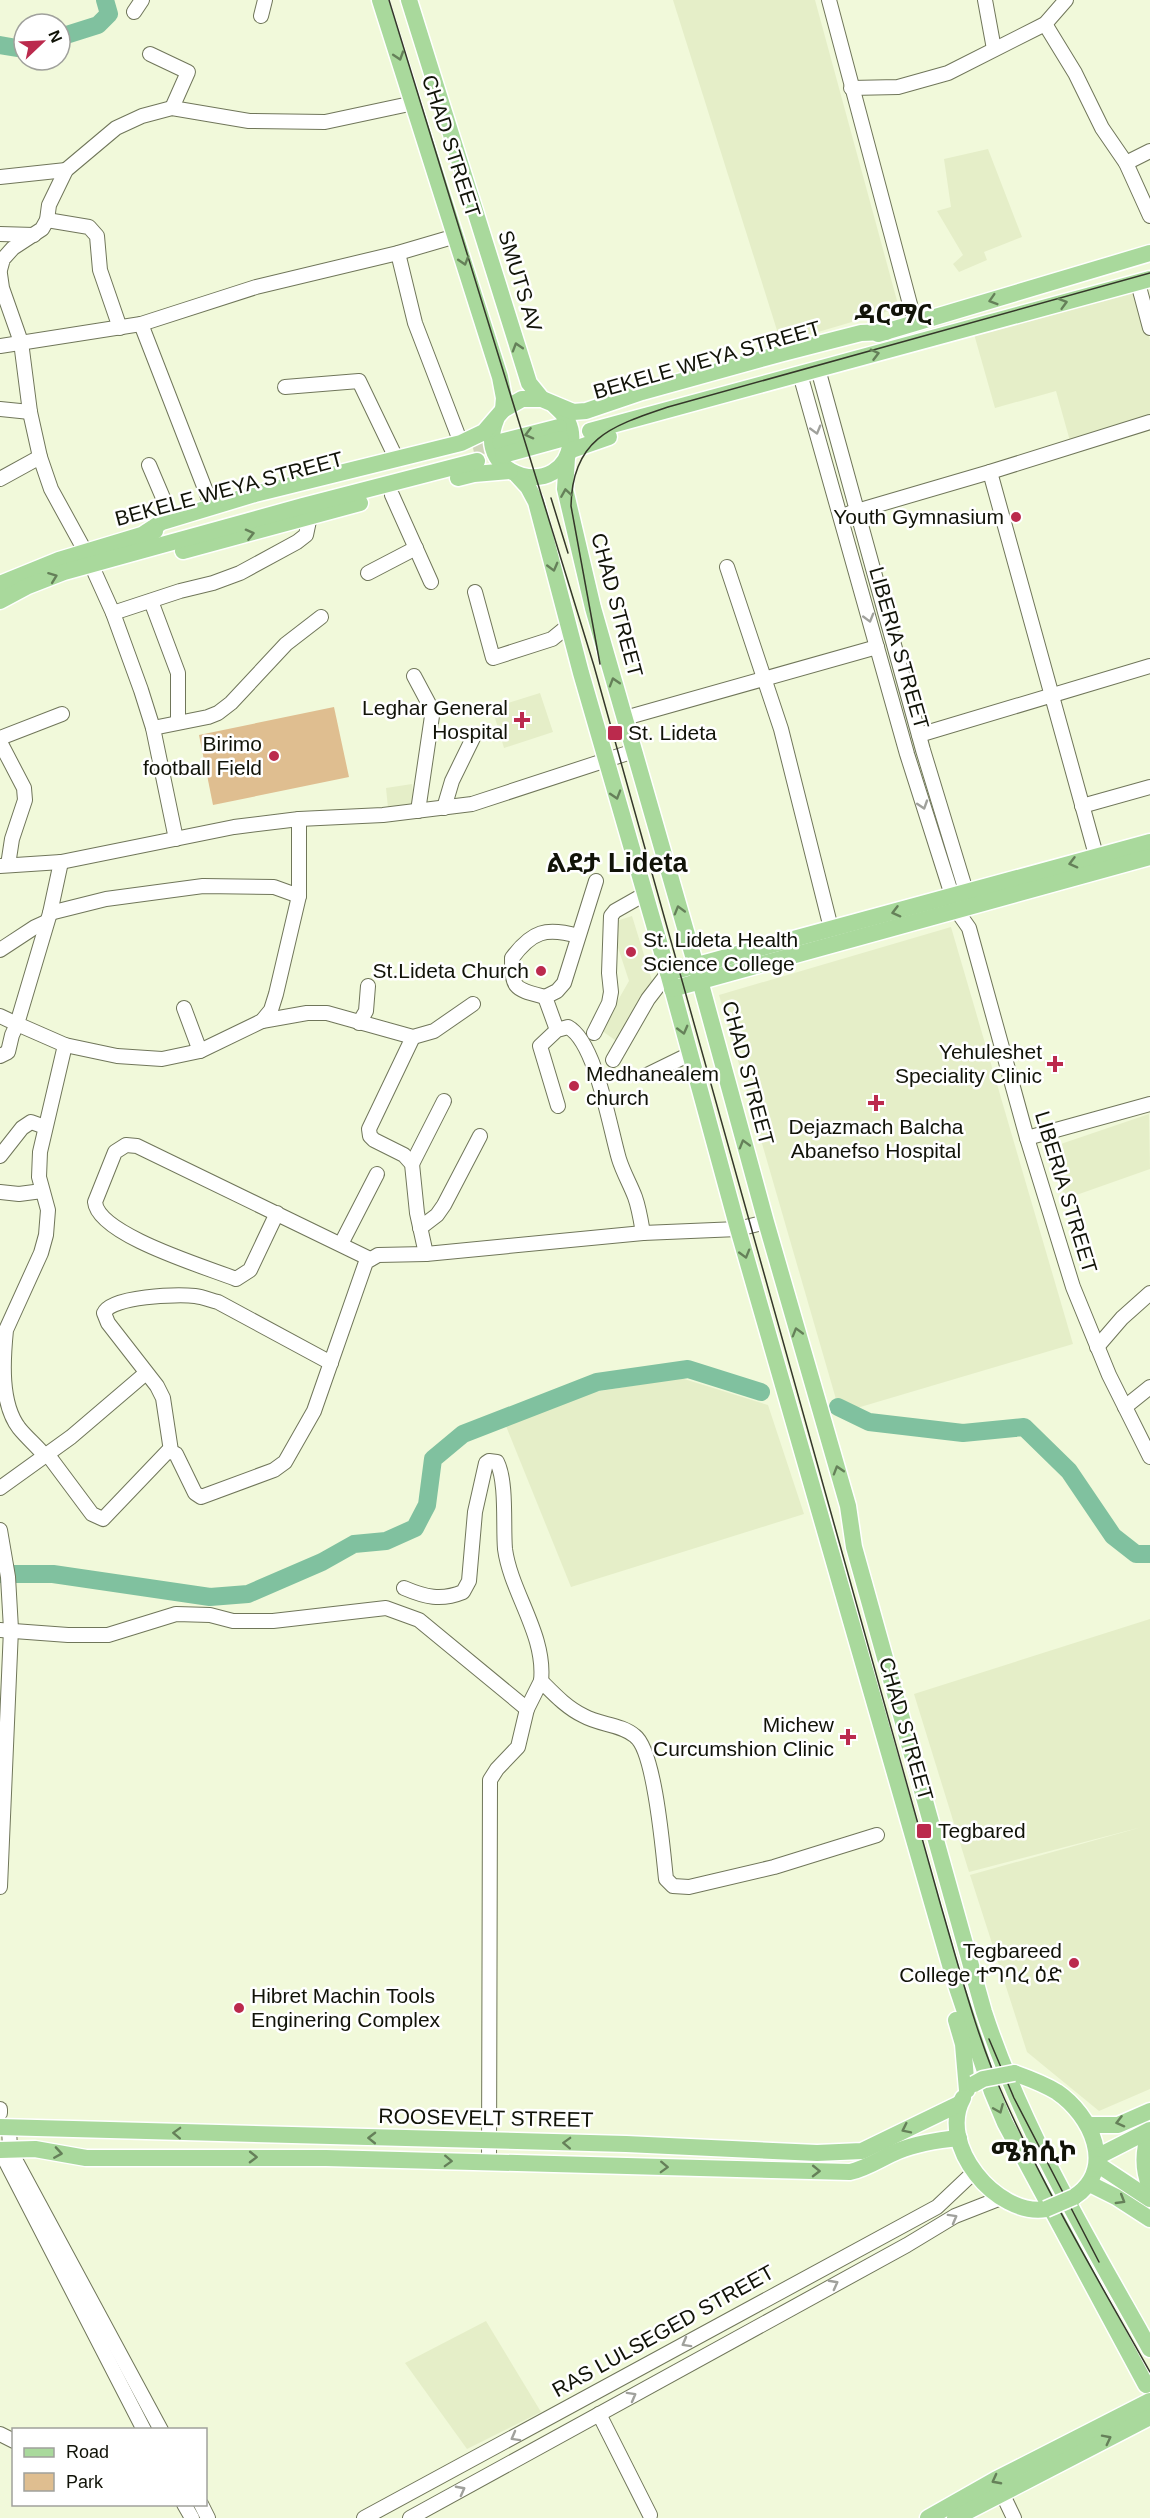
<svg xmlns="http://www.w3.org/2000/svg" width="1150" height="2518" font-family="Arial,'Noto Sans Ethiopic',sans-serif">
	<rect width="100%" height="100%" fill="#f1f9da"/>
	<g fill="#e5eec8">
		<polygon points="673,0 815,0 899,308 781,343"/>
		<polygon points="988,149 1022,237 984,252 987,260 959,272 953,264 963,255 937,211 951,207 944,159"/>
		<polygon points="1137,289 1150,340 1150,419 1070,441 1056,391 995,408 974,334"/>
		<polygon points="540,693 553,732 504,748 492,708"/>
		<polygon points="412,784 414,804 388,808 386,788"/>
		<polygon points="632,916 653,984 619,1043 601,1030 629,981 610,923"/>
		<polygon points="951,927 1073,1344 840,1413 719,995"/>
		<polygon points="1149,1114 1150,1169 1065,1199 1049,1148"/>
		<polygon points="681,1378 768,1405 804,1514 571,1587 506,1426 594,1392"/>
		<polygon points="1150,1619 1150,2089 1099,2111 1027,2052 970,1875 1142,1827 969,1872 914,1694"/>
		<polygon points="486,2321 541,2412 467,2449 405,2363"/>
	</g>
	<polygon fill="#dfbe90" points="334,707 349,777 213,805 199,735"/>
	<g fill="none" stroke-linecap="round" stroke-linejoin="round">
		<g stroke="#80c19f" stroke-width="18">
			<polyline points="60,37 98,25 109,14 105,0"/>
			<polyline points="0,45 17,48 24,46"/>
			<polyline points="838,1407 869,1422 963,1433 1024,1427 1069,1471 1113,1536 1136,1554 1150,1554"/>
			<polyline points="0,1574 53,1574 210,1597 248,1594 322,1562 354,1544 386,1541 415,1528 427,1505 433,1459 463,1434 597,1382 688,1369 761,1392"/>
		</g>
		<polyline stroke="#cfd6ba" stroke-width="16" stroke-dasharray="16 8" stroke-linecap="butt" points="473,448 500,442"/>
		<defs>
			<g id="minor">
				<polyline points="829,0 915,323"/>
				<polyline points="985,0 994,49"/>
				<polyline points="134,12 142,0"/>
				<polyline points="261,16 265,0"/>
				<polyline points="1045,24 1075,73 1102,128 1126,163 1150,216"/>
				<polyline points="150,54 188,72 172,108"/>
				<polyline points="851,88 898,87 948,73 1045,24 1066,0"/>
				<polyline points="1126,163 1150,151"/>
				<polyline points="0,177 66,170"/>
				<polyline points="47,220 89,227 97,236 100,270 120,328"/>
				<polyline points="0,234 34,235"/>
				<polyline points="398,253 415,323 461,443"/>
				<polyline points="0,270 3,259 13,248 42,229 47,220 49,205 66,170 116,128 142,116 172,108 249,121 325,122 414,103"/>
				<polyline points="0,274 2,288 21,342 30,412 40,457 51,489 85,551 113,613 141,690 153,728 176,839"/>
				<polyline points="1138,283 1150,328"/>
				<polyline points="141,324 212,507"/>
				<polyline points="0,346 141,324 256,287 398,253 456,236"/>
				<polyline points="818,369 923,750 969,901"/>
				<polyline points="800,374 907,754 957,911 969,928 1027,1138 1073,1287 1109,1375 1150,1457"/>
				<polyline points="285,387 359,381 397,460"/>
				<polyline points="0,409 30,412"/>
				<polyline points="149,465 172,519"/>
				<polyline points="0,479 40,457"/>
				<polyline points="392,495 431,582"/>
				<polyline points="850,513 990,472"/>
				<polyline points="727,567 781,729 833,936"/>
				<polyline points="368,573 416,548"/>
				<polyline points="475,592 493,658 552,639 568,626"/>
				<polyline points="151,601 178,673 178,722"/>
				<polyline points="113,613 180,591 213,583 240,573 297,542 306,535 310,516"/>
				<polyline points="414,676 430,706 432,716 418,811"/>
				<polyline points="625,718 877,647"/>
				<polyline points="153,728 208,717 218,713 231,703 286,644 321,617"/>
				<polyline points="919,735 1150,666"/>
				<polyline points="0,738 62,714"/>
				<polyline points="0,742 24,788 25,800 12,839 8,865"/>
				<polyline points="1082,806 1150,787"/>
				<polyline points="444,808 452,781 473,738"/>
				<polyline points="0,866 61,862 234,827 299,819 383,815 472,804 634,751"/>
				<polyline points="1099,866 990,472 1150,422"/>
				<polyline points="50,913 106,899 203,886 274,887 299,896"/>
				<polyline points="0,950 35,927 46,922"/>
				<path d="M545,997C515,989 512,990 512,958C532,931 546,927 578,936"/>
				<polyline points="184,1008 200,1051"/>
				<polyline points="0,1016 17,1024 12,1035 8,1052 0,1056"/>
				<polyline points="262,1021 307,1013 327,1013 413,1037 434,1031 473,1004"/>
				<polyline points="359,1023 366,1011 368,986"/>
				<polyline points="557,1030 545,997 557,991 564,983 596,881"/>
				<polyline points="594,1033 609,1003 611,992 609,973 611,916 615,911 645,894"/>
				<polyline points="413,1037 369,1129 370,1136 374,1140 404,1155 412,1164 417,1213 426,1254"/>
				<polyline points="65,1045 117,1056 162,1059 200,1051 262,1021 271,1010 276,994 299,896 299,819"/>
				<polyline points="613,1060 648,999 668,973"/>
				<polyline points="647,1075 690,1054"/>
				<path d="M558,1106L540,1046L557,1030L568,1027C596,1042 610,1129 619,1159C623,1172 630,1184 635,1197C639,1208 641,1221 643,1233"/>
				<polyline points="1027,1138 1150,1104"/>
				<polyline points="0,1156 22,1128 31,1122 45,1127"/>
				<polyline points="412,1164 444,1101"/>
				<polyline points="0,1192 19,1194 42,1191"/>
				<path d="M277,1213L250,1270L236,1279C206,1267 98,1235 95,1202L115,1152L126,1145L137,1146L370,1259"/>
				<polyline points="420,1228 437,1215 444,1205 480,1136"/>
				<polyline points="341,1244 377,1174"/>
				<polyline points="1097,1347 1122,1318 1150,1293"/>
				<polyline points="1125,1407 1150,1387"/>
				<path d="M171,1451L163,1398L157,1386L108,1323L104,1313C111,1296 178,1294 195,1296C203,1297 210,1300 218,1302L331,1363"/>
				<polyline points="48,1455 92,1514 103,1519 168,1451 176,1454 195,1493 201,1497 274,1470 285,1462 314,1411 366,1262 378,1255 426,1254 643,1233 738,1229 766,1222"/>
				<path d="M45,1456C37,1446 27,1438 19,1428C0,1403 3,1360 6,1330L41,1253L46,1235L48,1210L39,1177L40,1152L65,1045L17,1024L50,913L61,862"/>
				<polyline points="0,1488 71,1437 146,1373"/>
				<polyline points="0,1530 8,1577 11,1629 0,1887"/>
				<path d="M404,1588C425,1597 441,1601 463,1592L469,1581L475,1512L486,1463L489,1461L497,1462C507,1482 503,1526 505,1549C511,1593 546,1635 541,1681"/>
				<polyline points="0,1630 68,1635 108,1635 176,1614 210,1615 233,1621 273,1621 386,1608 419,1620 527,1709 518,1747 497,1769 490,1780 489,2163"/>
				<path d="M527,1709L541,1681C554,1694 567,1708 584,1716C600,1725 621,1724 635,1736C655,1751 663,1852 666,1879L673,1886L689,1887L774,1867L877,1835"/>
				<polyline points="0,2109 0,2113"/>
				<polyline points="9,2127 10,2150 161,2430"/>
				<polyline points="5,2160 144,2430"/>
				<polyline points="599,2414 650,2515"/>
				<polyline points="0,2434 14,2441"/>
				<polyline points="1002,2493 1014,2518"/>
				<polyline points="184,2504 192,2518"/>
				<polyline points="201,2504 208,2518"/>
				<polyline points="364,2518 937,2207 974,2172"/>
				<polyline points="410,2518 907,2245 955,2216 1001,2198"/>
			</g>
			<g id="major">
				<polyline points="380,0 500,377 504,398 503,410"/>
				<polyline points="409,0 529,383 542,399"/>
				<polyline points="878,334 1150,253"/>
				<path d="M496,420C472,479 564,502 571,442C573,428 566,415 555,406"/>
				<polyline points="590,431 1150,279"/>
				<polyline points="500,442 559,427"/>
				<polyline points="569,451 609,437"/>
				<polyline points="503,455 561,439"/>
				<path d="M567,458L565,489L593,608L696,966L766,1222L848,1506L854,1547L984,2012C1023,2131 1089,2240 1150,2349"/>
				<polyline points="517,475 528,487 536,502 581,673 668,973 738,1229 955,1982 992,2092 1005,2123 1146,2385"/>
				<polyline points="458,478 474,474 510,471"/>
				<polyline points="145,533 162,522 255,494 461,443 484,432 503,410 522,399 542,399 573,412 586,411 642,392 783,353 861,333 886,332"/>
				<polyline points="183,551 360,503"/>
				<polyline points="0,584 59,560 155,531"/>
				<polyline points="0,601 28,586 64,572 303,506 477,461"/>
				<polyline points="668,973 1150,842"/>
				<polyline points="672,989 1150,857"/>
				<polyline points="956,2020 963,2044 967,2090"/>
				<path d="M1014,2073C1028,2078 1044,2084 1057,2092C1091,2115 1117,2169 1074,2197"/>
				<path d="M963,2098C937,2144 996,2217 1046,2209"/>
				<polyline points="1089,2125 1118,2125 1150,2111"/>
				<polyline points="0,2127 626,2144 817,2153 862,2151 959,2104"/>
				<path d="M1150,2131C1143,2150 1142,2168 1150,2187"/>
				<path d="M0,2150L35,2149L86,2158H326L850,2172C868,2168 881,2158 898,2151C918,2143 938,2140 959,2138"/>
				<polyline points="1097,2157 1150,2130"/>
				<polyline points="1097,2164 1150,2199"/>
				<polyline points="1090,2184 1116,2197 1150,2219"/>
				<polyline points="928,2518 995,2480 1150,2401"/>
				<polyline points="955,2518 1150,2417"/>
			</g>
		</defs>
		<use href="#minor" stroke="#70765a" stroke-width="16"/>
		<use href="#major" stroke="#fff" stroke-width="19"/>
		<use href="#minor" stroke="#fff" stroke-width="14"/>
		<use href="#major" stroke="#a9d99c" stroke-width="16"/>
		<g stroke="#343729" stroke-width="1.5">
			<path d="M389,0L594,666L941,1906C960,1971 977,2038 1005,2100C1047,2194 1100,2283 1150,2372"/>
			<polyline points="551,498 568,553"/>
			<path d="M600,664L571,506C572,438 612,426 668,407L1150,273"/>
			<polyline points="989,2039 1014,2098 1099,2262"/>
		</g>
		<defs>
			<g id="major-bridge">
				<polyline points="974,2084 983,2079 1014,2073"/>
				<polyline points="1046,2209 1074,2197"/>
			</g>
		</defs>
		<use href="#major-bridge" stroke="#fff" stroke-width="19" stroke-linecap="butt"/>
		<use href="#major-bridge" stroke="#a9d99c" stroke-width="16"/>
	</g>
	<defs><path id="oneway-chevron" d="M-2-3.5L2.5 0L-2 3.5" fill="none" stroke-width="1.6" stroke-linecap="round" stroke-linejoin="round" transform="scale(1.5)"/></defs>
	<g stroke="#658059">
		<use href="#oneway-chevron" transform="translate(399 56) rotate(72)"/>
		<use href="#oneway-chevron" transform="translate(464 261) rotate(73)"/>
		<use href="#oneway-chevron" transform="translate(993 300) rotate(163)"/>
		<use href="#oneway-chevron" transform="translate(1063 303) rotate(-16)"/>
		<use href="#oneway-chevron" transform="translate(517 347) rotate(-107)"/>
		<use href="#oneway-chevron" transform="translate(875 354) rotate(-15)"/>
		<use href="#oneway-chevron" transform="translate(529 434) rotate(166)"/>
		<use href="#oneway-chevron" transform="translate(566 493) rotate(-99)"/>
		<use href="#oneway-chevron" transform="translate(250 534) rotate(-14)"/>
		<use href="#oneway-chevron" transform="translate(553 567) rotate(75)"/>
		<use href="#oneway-chevron" transform="translate(53 577) rotate(-21)"/>
		<use href="#oneway-chevron" transform="translate(614 682) rotate(-107)"/>
		<use href="#oneway-chevron" transform="translate(616 795) rotate(73)"/>
		<use href="#oneway-chevron" transform="translate(1073 863) rotate(165)"/>
		<use href="#oneway-chevron" transform="translate(679 910) rotate(-106)"/>
		<use href="#oneway-chevron" transform="translate(896 912) rotate(165)"/>
		<use href="#oneway-chevron" transform="translate(683 1030) rotate(75)"/>
		<use href="#oneway-chevron" transform="translate(744 1144) rotate(-106)"/>
		<use href="#oneway-chevron" transform="translate(745 1254) rotate(74)"/>
		<use href="#oneway-chevron" transform="translate(797 1332) rotate(-106)"/>
		<use href="#oneway-chevron" transform="translate(838 1470) rotate(-107)"/>
		<use href="#oneway-chevron" transform="translate(999 2109) rotate(67)"/>
		<use href="#oneway-chevron" transform="translate(1120 2122) rotate(166)"/>
		<use href="#oneway-chevron" transform="translate(906 2129) rotate(154)"/>
		<use href="#oneway-chevron" transform="translate(177 2133) rotate(-178)"/>
		<use href="#oneway-chevron" transform="translate(372 2138) rotate(-179)"/>
		<use href="#oneway-chevron" transform="translate(567 2143) rotate(-178)"/>
		<use href="#oneway-chevron" transform="translate(58 2153) rotate(9)"/>
		<use href="#oneway-chevron" transform="translate(253 2157) rotate(1)"/>
		<use href="#oneway-chevron" transform="translate(448 2161) rotate(2)"/>
		<use href="#oneway-chevron" transform="translate(664 2167) rotate(2)"/>
		<use href="#oneway-chevron" transform="translate(816 2171) rotate(1)"/>
		<use href="#oneway-chevron" transform="translate(1121 2200) rotate(31)"/>
		<use href="#oneway-chevron" transform="translate(1107 2439) rotate(-27)"/>
		<use href="#oneway-chevron" transform="translate(996 2480) rotate(152)"/>
	</g>
	<g stroke="#a0a19c">
		<use href="#oneway-chevron" transform="translate(816 430) rotate(74)"/>
		<use href="#oneway-chevron" transform="translate(869 618) rotate(74)"/>
		<use href="#oneway-chevron" transform="translate(923 805) rotate(72)"/>
		<use href="#oneway-chevron" transform="translate(953 2218) rotate(-29)"/>
		<use href="#oneway-chevron" transform="translate(834 2284) rotate(-28)"/>
		<use href="#oneway-chevron" transform="translate(686 2343) rotate(151)"/>
		<use href="#oneway-chevron" transform="translate(632 2396) rotate(-29)"/>
		<use href="#oneway-chevron" transform="translate(515 2437) rotate(151)"/>
		<use href="#oneway-chevron" transform="translate(461 2490) rotate(-28)"/>
	</g>
	<g fill="#bb2a4d" stroke="#fff" stroke-width="2">
		<circle cx="1016" cy="517" r="6"/>
		<path d="M519 711h6v6h6v6h-6v6h-6v-6h-6v-6h6z"/>
		<rect x="607" y="725" width="16" height="16" rx="3"/>
		<circle cx="274" cy="756" r="6"/>
		<circle cx="631" cy="952" r="6"/>
		<circle cx="541" cy="971" r="6"/>
		<path d="M1052 1055h6v6h6v6h-6v6h-6v-6h-6v-6h6z"/>
		<circle cx="574" cy="1086" r="6"/>
		<path d="M873 1094h6v6h6v6h-6v6h-6v-6h-6v-6h6z"/>
		<path d="M845 1728h6v6h6v6h-6v6h-6v-6h-6v-6h6z"/>
		<rect x="916" y="1823" width="16" height="16" rx="3"/>
		<circle cx="1074" cy="1963" r="6"/>
		<circle cx="239" cy="2008" r="6"/>
	</g>
	<g text-anchor="middle" stroke-width="5" stroke-linejoin="round" paint-order="stroke">
		<g font-size="21" fill="#111308" stroke="#fff">
			<text transform="translate(451 146) rotate(72)" y="7">CHAD STREET</text>
			<text transform="translate(520 281) rotate(73)" y="7">SMUTS AV</text>
			<text transform="translate(707 360) rotate(-16)" y="7">BEKELE WEYA STREET</text>
			<text transform="translate(229 489) rotate(-15)" y="7">BEKELE WEYA STREET</text>
			<text transform="translate(617 605) rotate(75)" y="7">CHAD STREET</text>
			<text transform="translate(899 648) rotate(74)" y="7">LIBERIA STREET</text>
			<text transform="translate(748 1073) rotate(75)" y="7">CHAD STREET</text>
			<text transform="translate(1066 1192) rotate(73)" y="7">LIBERIA STREET</text>
			<text transform="translate(906 1729) rotate(74)" y="7">CHAD STREET</text>
			<text transform="translate(486 2118) rotate(1)" y="7">ROOSEVELT STREET</text>
			<text transform="translate(663 2331) rotate(-29)" y="7">RAS LULSEGED STREET</text>
		</g>
		<g font-size="21" fill="#111308" stroke="#fff" text-anchor="end">
			<text x="1004" y="524">Youth Gymnasium</text>
			<text x="508" y="715">Leghar General<tspan x="508" dy="24">Hospital</tspan></text>
			<text x="628" y="740" text-anchor="start">St. Lideta</text>
			<text x="262" y="751">Birimo<tspan x="262" dy="24">football Field</tspan></text>
			<text x="643" y="947" text-anchor="start">St. Lideta Health<tspan x="643" dy="24">Science College</tspan></text>
			<text x="529" y="978">St.Lideta Church</text>
			<text x="1042" y="1059">Yehuleshet<tspan x="1042" dy="24">Speciality Clinic</tspan></text>
			<text x="586" y="1081" text-anchor="start">Medhanealem<tspan x="586" dy="24">church</tspan></text>
			<text x="876" y="1134" text-anchor="middle">Dejazmach Balcha<tspan x="876" dy="24">Abanefso Hospital</tspan></text>
			<text x="834" y="1732">Michew<tspan x="834" dy="24">Curcumshion Clinic</tspan></text>
			<text x="938" y="1838" text-anchor="start">Tegbared</text>
			<text x="1062" y="1958">Tegbareed<tspan x="1062" dy="24">College ተግባረ ዕድ</tspan></text>
			<text x="251" y="2003" text-anchor="start">Hibret Machin Tools<tspan x="251" dy="24">Enginering Complex</tspan></text>
		</g>
		<g font-size="27" font-weight="bold" fill="#111308" stroke="#fff">
			<text x="893" y="323">ዳርማር</text>
			<text x="617" y="872">ልደታ Lideta</text>
			<text x="1034" y="2161">ሜክሲኮ</text>
		</g>
	</g>
	<rect x="12" y="2428" width="195" height="78" fill="#ffffff" stroke="#a0a19c" stroke-width="1.5"/>
	<rect x="24" y="2448" width="30" height="9" fill="#a9d99c" stroke="#a0a19c" stroke-width="1.5"/>
	<text x="66" y="2458" font-size="18" fill="#111308">Road</text>
	<rect x="24" y="2473" width="30" height="18" fill="#dfbe90" stroke="#a0a19c" stroke-width="1.5"/>
	<text x="66" y="2488" font-size="18" fill="#111308">Park</text>
	<g transform="translate(42 42) rotate(67)"><circle r="28" fill="#ffffff" stroke="#a0a19c" stroke-width="1.5"/>
	<path d="M0-4.5L10 22L0 15L-10 22Z" fill="#bb2a4d"/>
	<text y="-9" font-size="16" font-weight="bold" text-anchor="middle" fill="#111308">N</text>
	</g>
</svg>
